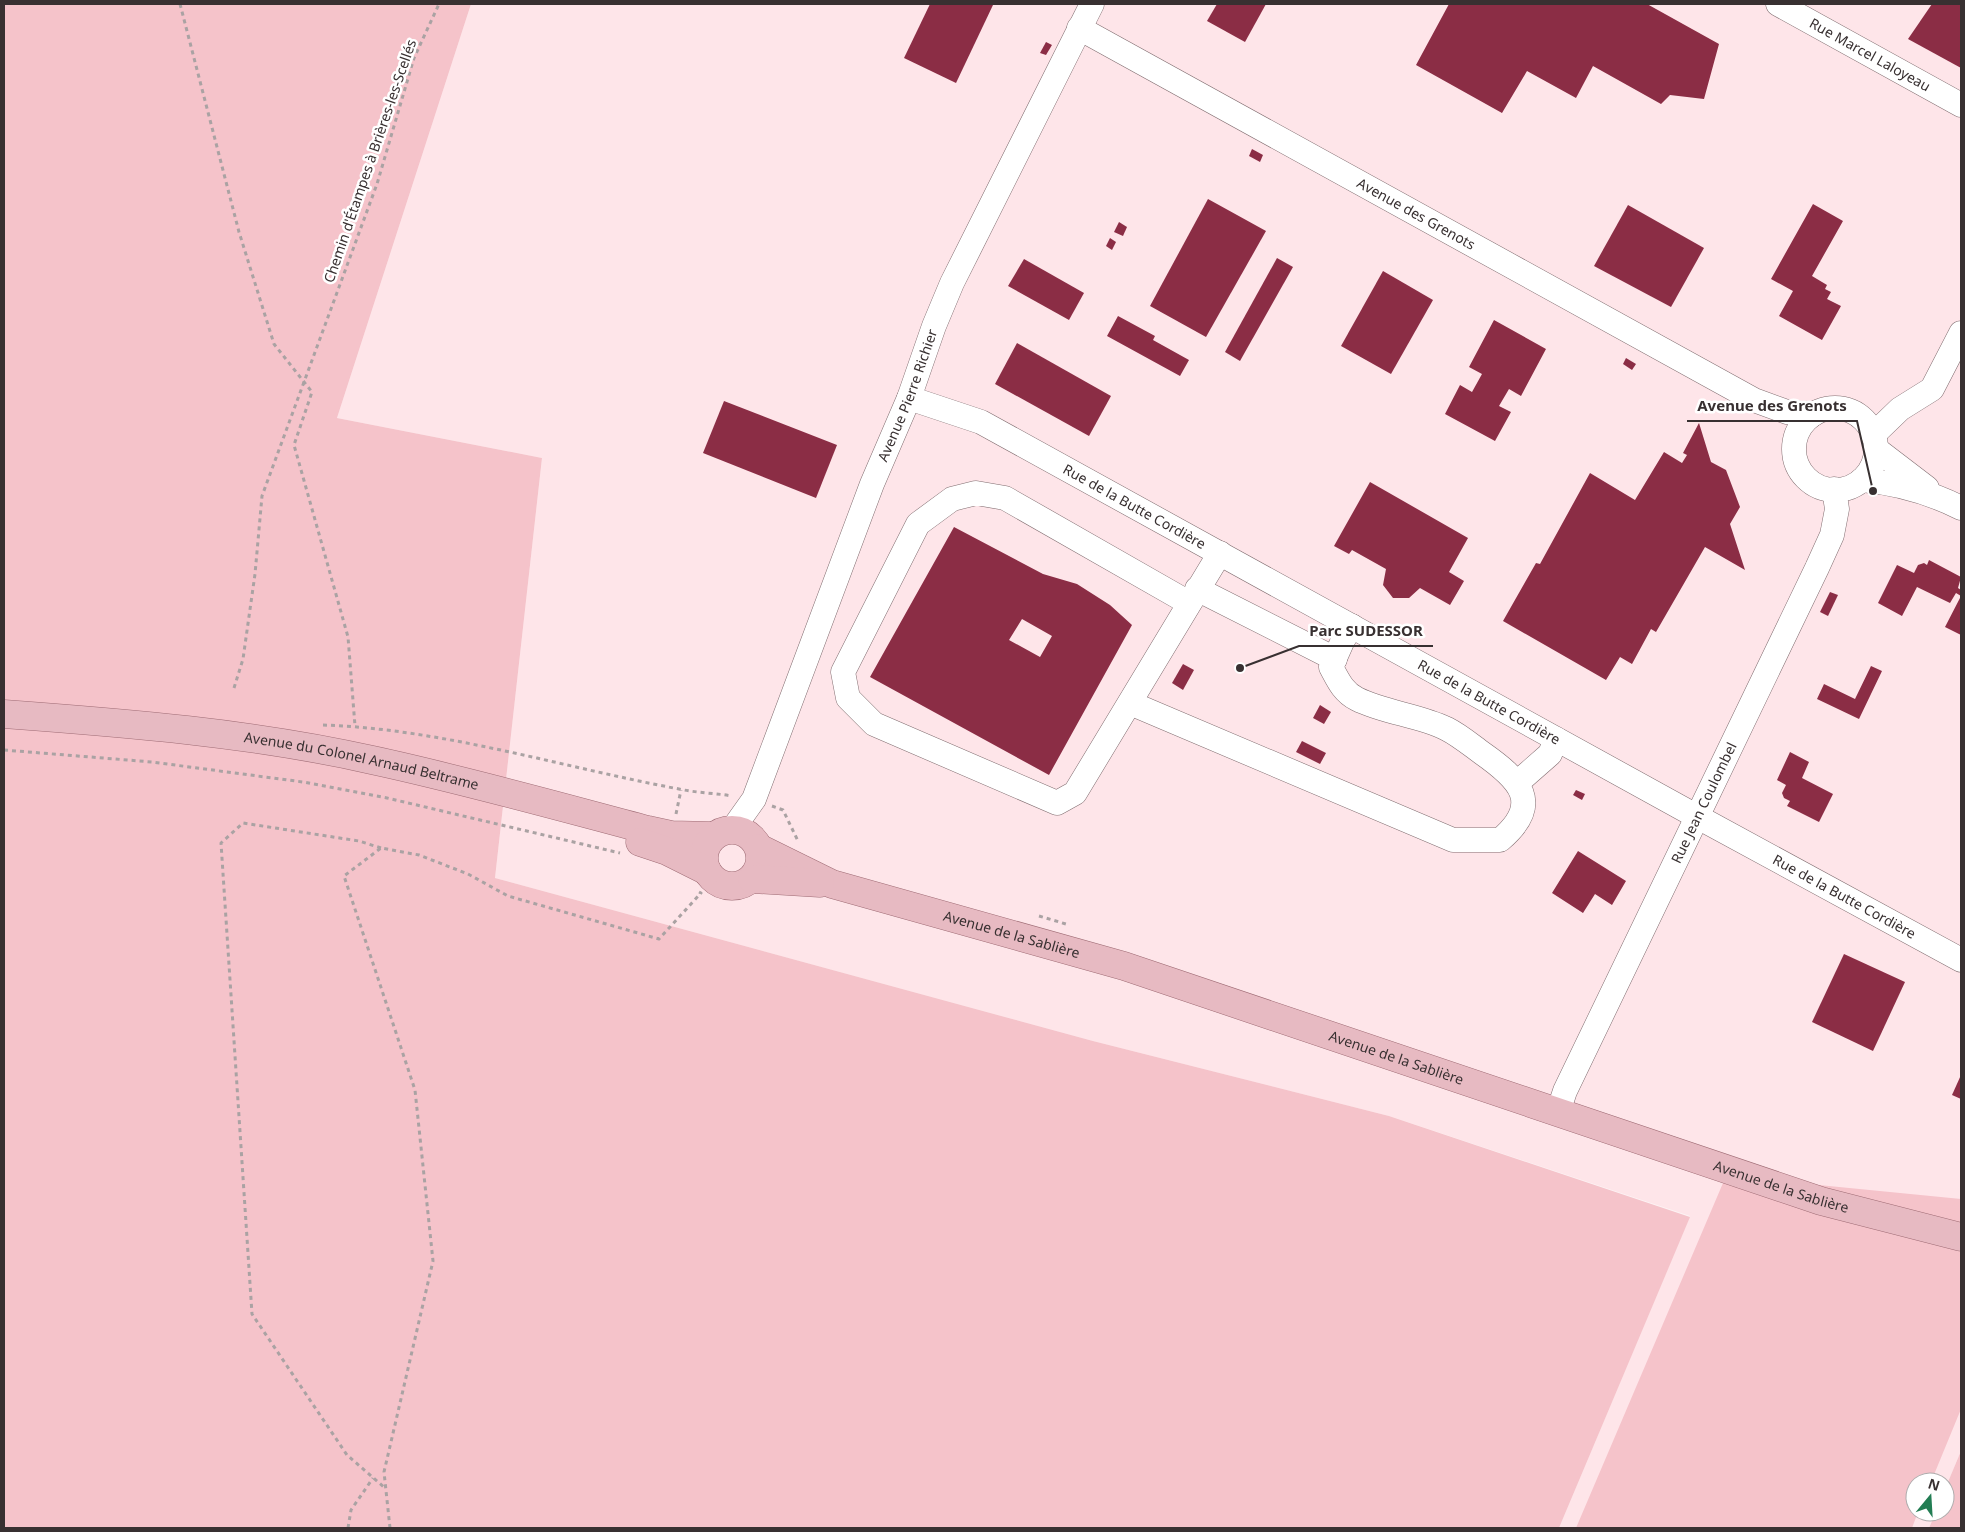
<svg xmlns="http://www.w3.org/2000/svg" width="1965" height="1532" font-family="'Noto Sans',sans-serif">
	<rect width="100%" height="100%" fill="#fcf4f5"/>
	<polygon fill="#fee5e9" points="471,4 1961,4 1961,1451 1945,1489 1945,1482 1915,1482 1915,1512 1936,1512 1929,1528 1559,1528 1690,1216 1389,1116 1093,1041 495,878 542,458 337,418"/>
	<g fill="#f5c3ca">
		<polygon points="4,4 471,4 337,418 542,458 495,878 1093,1041 1389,1116 1690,1217 1559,1528 4,1528"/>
		<polygon points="1726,1176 1961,1199 1961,1409 1931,1482 1915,1482 1915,1512 1918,1512 1912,1528 1576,1528"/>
		<polygon points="1961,1451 1961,1528 1929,1528 1936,1512 1945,1512 1945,1489"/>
	</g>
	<g fill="#8b2d45" fill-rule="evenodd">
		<polygon points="930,4 993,5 956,83 904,58"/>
		<polygon points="1217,4 1266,4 1245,42 1207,21"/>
		<polygon points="1449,4 1647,4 1719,44 1704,99 1670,95 1661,104 1593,66 1576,98 1527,71 1502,113 1416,65"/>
		<polygon points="1932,4 1961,4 1961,68 1908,39"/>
		<polygon points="1046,42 1052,45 1046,55 1040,53"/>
		<polygon points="1252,149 1263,155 1260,162 1249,156"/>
		<polygon points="1208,199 1266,231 1206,337 1150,306"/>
		<polygon points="1813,204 1843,221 1812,276 1827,285 1825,289 1831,292 1827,299 1841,306 1822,340 1779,316 1793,291 1771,279"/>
		<polygon points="1628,205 1704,248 1671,307 1594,266"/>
		<polygon points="1119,222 1127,227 1123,236 1114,232"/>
		<polygon points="1110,238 1116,242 1112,250 1106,246"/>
		<polygon points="1277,258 1293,267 1240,361 1225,352"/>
		<polygon points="1024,259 1084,293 1069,320 1008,286"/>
		<polygon points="1383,271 1433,300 1391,374 1341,346"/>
		<polygon points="1118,316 1155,336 1153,340 1189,360 1180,376 1107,336"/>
		<polygon points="1494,320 1546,349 1521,396 1509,389 1499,406 1511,412 1495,441 1445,414 1460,385 1472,392 1482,374 1469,367"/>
		<polygon points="1017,343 1111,396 1089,436 995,384"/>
		<polygon points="1626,358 1636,364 1632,370 1623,364"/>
		<polygon points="724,401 837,445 816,498 703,453"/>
		<polygon points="1699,423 1711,462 1726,470 1740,507 1730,524 1745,570 1705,547 1656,632 1651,629 1632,664 1620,657 1606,680 1503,621 1536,563 1540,564 1590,473 1635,500 1664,452 1682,463 1687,455 1683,453"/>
		<polygon points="1370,482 1468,538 1449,572 1464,581 1450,605 1420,588 1409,598 1393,598 1383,585 1386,569 1352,550 1349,554 1334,546"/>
		<path d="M954,527L1043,574L1077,584L1110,605L1132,625L1049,775L870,677ZM1022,619L1052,636L1040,657L1009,640Z"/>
		<polygon points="1929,560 1961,577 1958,588 1961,590 1961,635 1945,627 1961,596 1956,593 1950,603 1917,587 1902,616 1878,603 1897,565 1914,573 1918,565 1924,563 1927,565"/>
		<polygon points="1830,592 1838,595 1828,616 1820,612"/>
		<polygon points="1183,664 1194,670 1183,690 1172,683"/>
		<polygon points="1871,666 1882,671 1859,719 1817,699 1824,684 1855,699"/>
		<polygon points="1320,705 1331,712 1324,724 1313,718"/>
		<polygon points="1302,741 1326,753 1320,764 1296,752"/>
		<polygon points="1790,752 1809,762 1802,778 1833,794 1819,822 1787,806 1790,801 1784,798 1782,793 1786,785 1777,780"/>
		<polygon points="1576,790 1585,794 1582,800 1573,795"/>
		<polygon points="1578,851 1626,881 1612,905 1595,894 1583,913 1552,893"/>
		<polygon points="1844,954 1905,982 1873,1051 1812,1022"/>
		<polygon points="1961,1075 1961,1099 1952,1095"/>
	</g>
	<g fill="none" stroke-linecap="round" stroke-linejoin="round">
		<defs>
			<g id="minor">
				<path id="s1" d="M1778,4L1961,105"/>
				<path id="s2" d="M1079,28L1754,400L1787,412L1812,415"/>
				<path id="s3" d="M909,398L981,422L1696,816L1961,960"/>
				<circle cx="1835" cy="449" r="41"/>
				<polyline points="1873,435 1900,409 1932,389 1961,333"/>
				<polyline points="1876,449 1927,488"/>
				<path d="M1862,480C1898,483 1929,492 1961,508"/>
				<polyline points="1197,589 1335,659"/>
				<polyline points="1189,603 1005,498 976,493 952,499 918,524 843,672 848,698 874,724 1057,803 1075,793 1220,553"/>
				<path d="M1130,703L1453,840H1500C1544,803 1519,779 1482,753C1471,745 1459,735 1447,729C1419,715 1385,713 1357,699C1343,692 1338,680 1331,667L1343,640L1352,626"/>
				<polyline points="1517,783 1550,754 1556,739"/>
				<path id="s4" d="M732,830L754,799L872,484L909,398L934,326L952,283L1092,4"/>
				<path id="s5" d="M1558,1112L1565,1091L1817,568L1832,535L1837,509L1834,489"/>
			</g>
			<g id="major">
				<path id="s6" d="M4,714C125,723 253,733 372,760C465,780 557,806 648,830L671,835L714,836"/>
				<circle cx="732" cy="858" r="28"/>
				<polyline points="640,842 667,851 707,871"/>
				<path id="s7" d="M759,848L832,884L1124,966L1821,1201L1961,1237"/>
				<polyline points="752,879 820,883"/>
			</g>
		</defs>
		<use href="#minor" stroke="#806d70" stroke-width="25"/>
		<use href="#major" stroke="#9f6c75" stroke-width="29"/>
		<g stroke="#aaa2a3" stroke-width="3" stroke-dasharray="4 4" stroke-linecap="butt">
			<polyline points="180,4 239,232 274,344 312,392 294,445 348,637 355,726"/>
			<polyline points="234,688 243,659 255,574 262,496 377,184 414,58 439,4"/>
			<path d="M323,725C443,729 561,767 679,789C697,793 715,793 732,796"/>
			<polyline points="4,750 152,762 303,782 387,798 620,853"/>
			<polyline points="772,806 783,810 798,841"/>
			<polyline points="676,814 681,790"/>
			<polyline points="381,848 359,841 243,823 221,843 252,1314 347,1455 385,1488"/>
			<polyline points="1039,916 1066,924"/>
			<polyline points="348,1528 351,1510 373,1478"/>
			<polyline points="390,1528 384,1472 433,1261 415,1090 344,876 381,848 419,855 468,874 508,896 659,939 701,893 699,892"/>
		</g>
		<use href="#minor" stroke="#fff" stroke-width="24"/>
		<use href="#major" stroke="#e7bac2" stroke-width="28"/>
	</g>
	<g text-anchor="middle" stroke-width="5" stroke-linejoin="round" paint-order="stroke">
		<g font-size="14" fill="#383031" stroke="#fff">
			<text dy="5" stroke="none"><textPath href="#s1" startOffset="105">Rue Marcel Laloyeau</textPath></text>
			<text transform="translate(370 161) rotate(-71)" y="5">Chemin d'Étampes à Brières-les-Scellés</text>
			<text dy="5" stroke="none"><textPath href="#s2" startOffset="385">Avenue des Grenots</textPath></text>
			<text dy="5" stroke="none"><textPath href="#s4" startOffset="470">Avenue Pierre Richier</textPath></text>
			<text dy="5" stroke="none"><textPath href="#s3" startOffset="251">Rue de la Butte Cordière</textPath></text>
			<text dy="5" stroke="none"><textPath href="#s3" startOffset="656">Rue de la Butte Cordière</textPath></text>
			<text dy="5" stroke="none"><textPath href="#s6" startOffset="361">Avenue du Colonel Arnaud Beltrame</textPath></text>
			<text dy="5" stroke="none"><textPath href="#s5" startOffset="342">Rue Jean Coulombel</textPath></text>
			<text dy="5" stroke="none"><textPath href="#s3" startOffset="1061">Rue de la Butte Cordière</textPath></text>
			<text dy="5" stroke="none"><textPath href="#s7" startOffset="268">Avenue de la Sablière</textPath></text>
			<text dy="5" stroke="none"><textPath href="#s7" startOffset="672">Avenue de la Sablière</textPath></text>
			<text dy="5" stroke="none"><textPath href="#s7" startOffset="1078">Avenue de la Sablière</textPath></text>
		</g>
	</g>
	<path fill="none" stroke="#383031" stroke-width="2" d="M1873 491L1857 421H1687M1240 668L1299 646H1433"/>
	<g fill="#383031" stroke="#fff" stroke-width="2">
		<circle cx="1873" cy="491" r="5"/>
		<circle cx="1240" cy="668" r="5"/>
	</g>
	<g font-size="15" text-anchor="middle" font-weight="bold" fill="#383031" stroke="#fff" stroke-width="5" stroke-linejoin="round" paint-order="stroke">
		<text x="1772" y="411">Avenue des Grenots</text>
		<text x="1366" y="636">Parc SUDESSOR</text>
	</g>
	<rect width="1965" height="1532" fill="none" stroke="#383031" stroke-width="10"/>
	<g transform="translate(1930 1497) rotate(18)"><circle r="24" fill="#ffffff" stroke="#afacad"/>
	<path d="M0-4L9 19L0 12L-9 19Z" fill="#227d53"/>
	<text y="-8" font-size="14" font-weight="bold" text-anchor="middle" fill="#383031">N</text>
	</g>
</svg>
